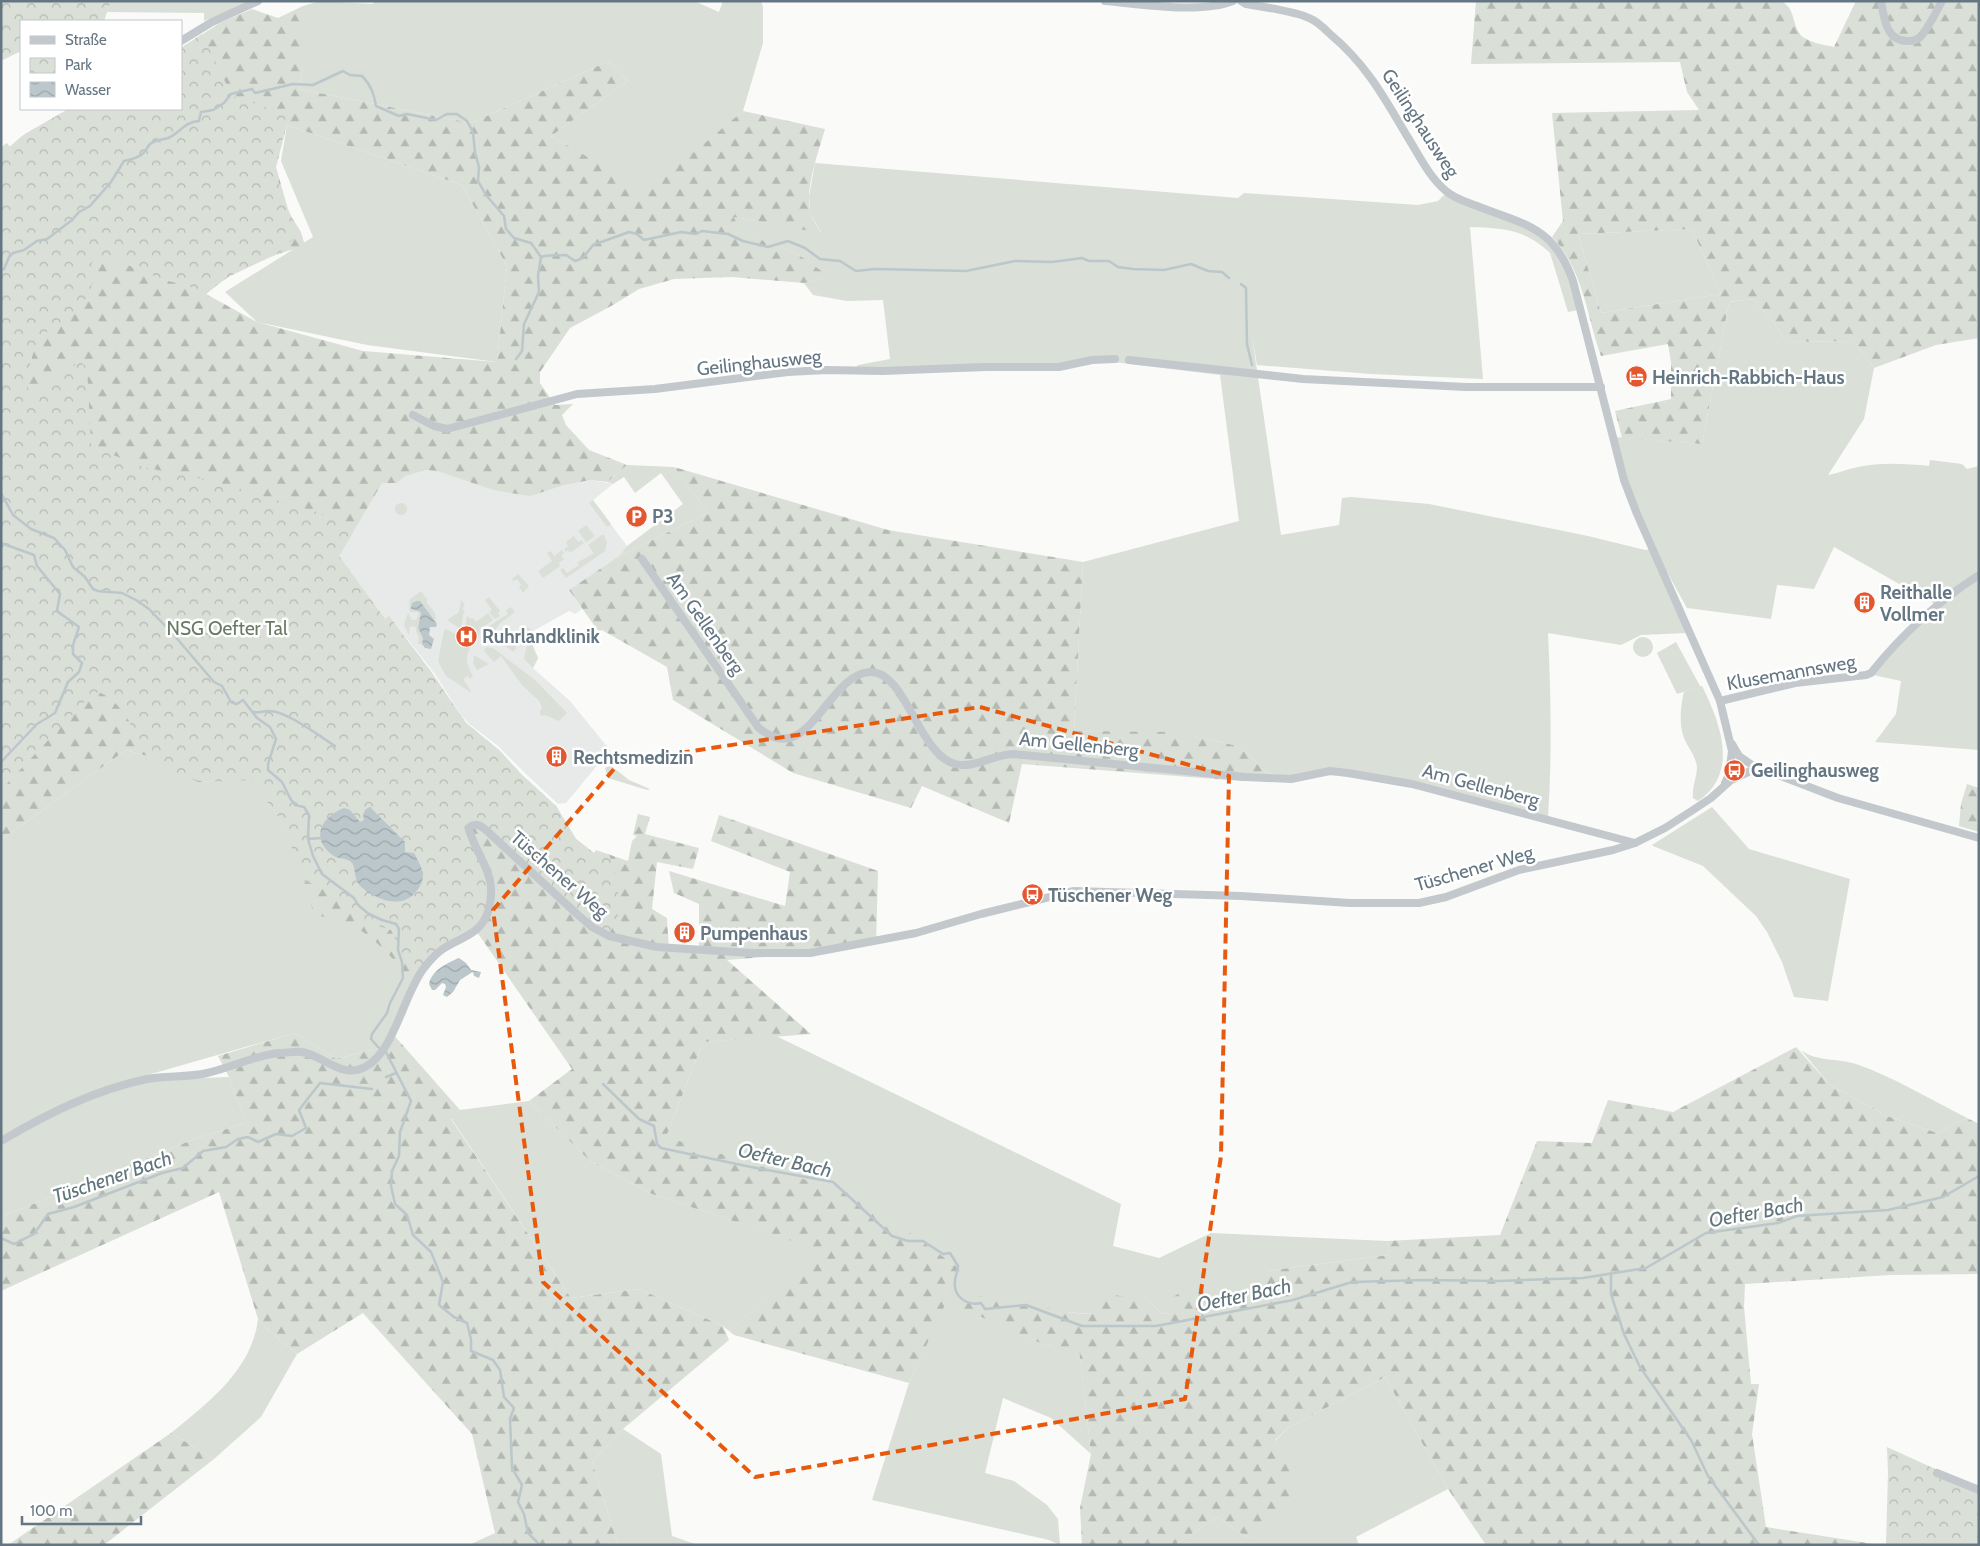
<svg xmlns="http://www.w3.org/2000/svg" width="1980" height="1546" font-family="Cabin,sans-serif">
	<defs>
		<pattern id="forest-firs" width="22" height="20" patternUnits="userSpaceOnUse" patternTransform="scale(1.25)"><rect width="22" height="20" fill="#dadfd7"/><path d="M5 1l3.5 6h-7zM16 11l3.5 6h-7z" fill="#b4b9b4"/></pattern>
		<pattern id="park-crowns" width="20" height="18" patternUnits="userSpaceOnUse" patternTransform="scale(1.25)"><rect width="20" height="18" fill="#dadfd7"/><path d="M2 6a3 3 0 1 1 6 0M12 15a3 3 0 1 1 6 0" fill="none" stroke="#b4b9b4"/></pattern>
		<pattern id="water-waves" width="16" height="10" patternUnits="userSpaceOnUse" patternTransform="scale(1.25)"><rect width="16" height="10" fill="#bbc7cb"/><path d="M0 5q4-4 8 0t8 0" fill="none" stroke="#9ca6aa"/></pattern>
	</defs>
	<rect width="100%" height="100%" fill="#fafaf8"/>
	<polygon fill="#e8e9e9" points="427,470 437,471 493,490 561,486 590,480 613,484 593,500 627,546 619,556 569,590 582,609 575,614 569,611 528,634 538,658 533,668 570,701 610,750 566,803 558,804 524,772 497,745 469,724 461,715 435,674 389,616 385,619 339,556 382,482 397,482 405,476"/>
	<g fill="#dadfd7">
		<polygon points="111,1 250,1 204,21 204,13 107,12"/>
		<polygon points="320,1 373,4 374,1 694,1 719,12 723,1 761,1 763,7 763,43 743,111 647,192 551,136 628,81 609,61 471,123 299,89 303,66 303,6"/>
		<polygon points="287,125 462,185 507,266 497,362 367,345 257,322 225,292 313,237 281,161"/>
		<path d="M815,163L1238,198L1244,193L1418,205L1438,201L1444,195L1532,230L1548,243L1566,265L1578,310L1568,312L1550,253C1525,229 1503,228 1470,227L1483,379L1371,374L1257,365L1252,336L1281,535L1339,525L1342,498L1351,497L1429,504L1588,536L1645,550L1653,549L1686,633L1641,635L1621,645L1548,633C1551,695 1552,757 1548,818L1356,772L1292,778L1265,772L1250,755L1233,745L1211,740L1168,733L1074,731L1083,562L1239,521L1220,375L1105,361L1045,370L885,373L851,372L858,365L890,359L883,300L847,301L813,295L804,283L829,277L796,253L739,232L734,217L821,232L810,214L809,197Z"/>
		<polygon points="1692,229 1721,294 1601,313 1578,234"/>
		<path d="M1753,299L1772,320L1786,342L1854,341L1874,368L1864,419L1828,475C1839,473 1848,469 1858,467C1882,462 1906,464 1929,466L1930,460L1962,464L1967,469L1979,466V750L1875,742L1896,714L1901,681L1873,675L1908,635L1938,606L1834,547L1814,589L1777,585L1771,619L1687,608L1653,547L1637,514L1615,437L1702,444L1729,302Z"/>
		<polygon points="627,465 674,467 708,513 619,556 627,546 683,504 661,473 635,493 624,477 613,484 607,482"/>
		<polygon points="593,500 611,524 607,527 589,503"/>
		<circle cx="401" cy="509" r="6"/>
		<polygon points="586,525 595,536 586,542 578,531"/>
		<polygon points="602,535 604,535 607,542 605,551 566,578 560,570 563,568 567,573 579,565 577,563 594,553 588,545"/>
		<polygon points="574,536 578,542 581,540 584,543 570,553 568,550 566,552 564,549 568,546 566,542"/>
		<polygon points="562,550 564,553 561,556 564,559 559,563 560,566 543,578 538,571 552,561 547,553 551,551 554,556"/>
		<polygon points="518,574 529,586 523,593 519,587 521,585 517,579 514,581 511,580"/>
		<polygon points="421,591 427,599 427,603 435,613 436,620 432,618 420,601 419,611 421,613 418,628 423,638 422,644 418,644 419,637 416,631 416,627 410,626 409,635 404,625 408,613 412,620 416,620 419,614 417,612 411,612 409,609 410,599"/>
		<polygon points="489,597 500,611 498,613 500,616 495,619 489,612 492,610 485,600"/>
		<polygon points="461,600 465,605 462,608 465,612 463,614 461,629 447,620 459,612"/>
		<polygon points="511,607 515,612 499,624 492,636 481,636 483,630 508,614 506,610"/>
		<polygon points="488,613 493,620 480,629 479,635 465,631 467,616 471,619 473,618 476,622"/>
		<polygon points="526,626 533,631 528,634 529,638 538,658 533,668 524,659 528,639 526,639"/>
		<path d="M446,629L473,643C464,656 466,664 473,676L470,679L468,676L463,679L471,691L470,692L446,676L438,661L444,631Z"/>
		<polygon points="507,631 512,631 516,635 516,649 513,652 502,643 503,635"/>
		<circle cx="1643" cy="647" r="10"/>
		<path d="M1676,642L1700,686H1702C1720,722 1740,773 1698,801L1693,798C1692,786 1697,777 1697,767C1696,755 1686,746 1683,735C1679,723 1681,704 1684,692L1695,688L1677,694L1657,653Z"/>
		<polygon points="486,647 493,648 535,680 567,713 559,721 545,715 541,716 540,712 542,707 539,701 522,685 501,656 494,662 484,651"/>
		<polygon points="474,655 489,664 477,670 473,663"/>
		<polygon points="126,750 147,756 162,769 199,782 251,780 285,826 318,913 350,919 377,938 414,984 392,1033 379,1048 336,1059 295,1033 130,1080 1,1138 1,840"/>
		<polygon points="610,765 629,780 650,789 647,790 608,778 605,768"/>
		<polygon points="1712,807 1749,849 1850,879 1828,1001 1794,997 1782,962 1767,932 1756,916 1703,866 1653,846 1652,845"/>
		<polygon points="776,1036 1121,1204 1113,1246 1159,1258 1211,1233 1387,1241 1389,1255 1267,1271 1245,1304 1202,1309 1204,1278 1172,1313 1162,1314 1150,1302 1095,1314 960,1306 1045,1345 1079,1348 1091,1454 1051,1418 1003,1398 985,1473 1014,1481 1047,1505 1058,1519 1060,1545 1049,1540 872,1500 909,1383 960,1270 666,1137 703,1042"/>
		<path d="M1801,1050C1816,1062 1838,1058 1856,1064C1894,1077 1931,1100 1967,1118L1937,1133L1887,1116L1830,1085Z"/>
		<polygon points="229,1077 246,1123 197,1138 1,1217 1,1143 91,1098 146,1082 174,1079"/>
		<polygon points="529,1101 590,1161 652,1194 820,1250 729,1331 723,1326 639,1289 571,1298 451,1118 460,1110"/>
		<path d="M258,1319L268,1330L297,1354L261,1417L214,1459L171,1433C208,1403 252,1370 258,1319Z"/>
		<polygon points="1385,1377 1448,1489 1356,1537 1359,1545 1175,1545 1217,1517 1248,1538 1294,1482 1275,1441 1288,1428"/>
		<polygon points="623,1429 661,1454 672,1536 698,1545 618,1545 592,1461"/>
		<polygon points="495,1533 500,1545 469,1545"/>
	</g>
	<g fill="url(#forest-firs)" fill-rule="evenodd">
		<path d="M1476,1H1780C1797,7 1791,28 1803,37C1811,43 1825,45 1834,47L1856,1H1979V338L1936,345L1874,368L1854,341L1786,342L1772,320L1753,299L1729,302L1702,444L1622,438L1615,411L1671,399V363L1668,344L1601,356C1586,314 1584,271 1552,237L1563,221L1552,113L1699,110L1687,92L1680,62L1471,64ZM1692,229L1721,294L1601,313L1578,234Z"/>
		<path d="M303,6V66L299,89L471,123L609,61L628,81L551,136L647,191L743,111L825,129C818,153 805,188 810,212C811,219 818,226 821,233L734,217L740,232L796,253L830,277L804,283L732,277L674,279L639,289L613,305L570,328L540,372V383L555,405L573,404L562,415L566,425L589,450L627,465L607,482L590,480L561,486L530,496L493,490L437,471L427,470L405,476L397,483H382L339,556L385,619L389,616L432,673L466,723L499,750L522,775L556,806L576,839L594,853L596,850L628,861L632,841L637,836L633,835L638,814L650,817L645,834L699,848L693,869L657,862L652,909L667,918L669,950L699,952V904L674,893L669,871L785,906L790,872L711,841L719,815L878,871L876,944L825,952L727,960L811,1034L703,1042L666,1137L861,1197L961,1270L909,1383L734,1335L729,1331L819,1250L652,1194L590,1161L529,1101L572,1069L477,932L442,953L414,984C388,952 360,917 315,916L302,881L285,826L251,780L199,782L182,778L162,769L147,756L126,750L1,840V147L7,143L10,147L25,134L69,109H181V48L220,23L252,9L278,18ZM287,125L462,185L507,266L497,362L363,351L257,322L206,294C231,270 271,255 305,246L301,232L289,213L276,167Z"/>
		<polygon points="674,467 888,530 1083,562 1074,731 1168,732 1211,740 1233,745 1250,755 1265,772 1292,778 1293,781 1241,781 1022,764 1009,823 922,786 911,808 793,773 673,700 667,667 602,630 599,632 569,590 619,556 708,513"/>
		<polygon points="1967,784 1979,788 1979,832 1959,826 1961,804"/>
		<polygon points="295,1033 336,1059 379,1048 392,1033 460,1110 451,1119 571,1298 639,1289 723,1326 729,1340 623,1429 592,1461 618,1545 500,1545 495,1533 472,1434 363,1313 297,1354 268,1330 258,1319 219,1192 1,1291 1,1217 197,1138 246,1123 229,1077 218,1056"/>
		<path d="M1796,1047L1830,1085L1887,1116L1937,1133L1967,1118L1979,1124V1274L1890,1275L1745,1284L1744,1307L1751,1384H1759L1752,1434L1766,1527L1880,1545H1486L1448,1489L1385,1377L1288,1428L1275,1440C1280,1452 1293,1471 1294,1483C1295,1504 1262,1526 1248,1538L1217,1517L1175,1545H1082L1080,1508L1091,1454L1079,1349L1045,1345L959,1307L979,1296L1073,1313L1095,1314L1092,1306L1115,1295L1150,1302L1162,1314L1172,1313L1173,1297L1205,1278L1202,1309L1245,1304L1247,1285L1267,1271L1389,1255L1387,1241L1500,1235L1537,1141L1592,1143L1608,1100L1673,1112Z"/>
		<polygon points="171,1433 214,1459 104,1545 8,1545"/>
	</g>
	<g fill="url(#park-crowns)">
		<polygon points="1,1 111,1 104,21 21,21 21,51 1,61"/>
		<path d="M202,34L232,96L285,113C288,135 277,147 276,166C275,181 292,219 299,233L279,253L226,278L206,294C193,286 179,284 165,280C143,273 122,260 99,256L91,264L95,275L89,294L73,314L50,329L36,344L30,364L28,389L35,391L80,362L87,367L91,444L96,448L143,467L208,480L314,511L355,529L339,556L385,619L389,616L432,673L466,723L499,750L522,775L556,806L576,839L594,853L609,854L618,883V917L609,934L593,926L487,829L470,824L486,869L489,898L486,911L467,939L442,953L414,984L408,964L391,930C381,927 370,924 361,918C341,906 326,885 302,881L285,826L251,780C217,782 170,787 147,755C142,748 138,739 134,731C126,714 116,700 99,692L92,694L1,790V154L22,136L68,109H181V48Z"/>
		<polygon points="1887,1447 1979,1489 1979,1545 1886,1545 1888,1473"/>
	</g>
	<g fill="url(#water-waves)">
		<polygon points="417,601 420,601 437,624 436,627 430,627 429,635 434,639 431,649 425,648 422,644 423,638 418,628 421,613 419,611 411,609 412,603"/>
		<path d="M370,807L405,842V852L414,853C417,859 421,865 422,871C424,878 422,884 418,889C405,909 382,902 365,890C352,881 357,870 352,863C349,858 339,859 334,856C310,840 320,817 344,808L350,810L360,822L364,820L363,814L366,809Z"/>
		<path d="M459,958L466,963L471,970L481,972L479,978L474,976L473,972L471,973L460,980L453,992L447,997L443,995L446,987L445,984L442,983L435,990H432L429,984C432,970 447,963 459,958Z"/>
	</g>
	<g fill="none" stroke-linecap="round" stroke-linejoin="round">
		<g stroke="#bbc7cb" stroke-width="2.5">
			<path d="M1,270L4,269L9,257L13,253L24,250L37,241L47,239L72,220L79,212L90,206L111,182L124,161C132,159 141,157 145,151C147,149 148,146 150,144C155,140 162,140 168,138C180,133 184,122 199,121L201,112L213,110L224,103L231,94L252,89L255,93L293,84L313,85L343,71L350,75L362,76C371,85 374,94 376,106L399,116L407,114L436,120L447,114H457L467,121L473,132L475,153L479,167L478,181L486,195L504,216L506,229L514,238L531,243L541,257C550,254 557,256 566,255L575,261L583,258L593,245L629,232L637,234L644,240L681,232L696,234L702,231L728,234L743,241L768,247L788,241L805,248L820,259L840,261L856,271L875,269L966,271L1015,261L1052,262L1082,258L1089,261H1109L1118,267L1133,269L1164,270L1191,264L1208,271L1222,272L1229,278"/>
			<polyline points="1241,284 1246,288 1247,344 1252,365"/>
			<polyline points="516,359 522,351 524,324 539,292 538,276 541,257"/>
			<polyline points="1,493 13,515 31,529 54,538 65,550 73,567 85,577 93,589 98,591 122,593 136,600 149,609 174,635 214,682 222,686 231,702 237,704 243,700 257,718 270,727 276,739 268,764 268,770 282,782 290,798 295,805 304,807 309,815 308,839 313,856 322,874 354,898 358,905 369,914 382,920 396,924 399,929 398,950 402,962 403,978 390,1003 387,1013 372,1034 371,1039 379,1048"/>
			<polyline points="1,543 34,555 37,566 60,594 57,611 79,627 73,645 73,654 82,663 79,672 68,682 55,713 37,724 1,762"/>
			<path d="M254,712C260,713 263,711 269,711C287,711 319,736 335,746"/>
			<polyline points="308,839 321,838"/>
			<polyline points="386,1052 411,1101 400,1132 399,1156 392,1171 391,1186 395,1204 407,1215 413,1235 431,1252 438,1269 443,1282 439,1305 454,1317 467,1323 471,1339 471,1351 493,1360 500,1370 504,1397 514,1408 510,1419 512,1468 522,1485 518,1502 524,1514 528,1533 540,1545"/>
			<polyline points="386,1077 396,1073"/>
			<path d="M603,1084L639,1119L654,1126L657,1144L661,1148L751,1167L833,1182L892,1236L908,1241H923L943,1254L950,1253L958,1266C958,1271 955,1276 955,1281C953,1297 967,1306 981,1303L985,1309L1026,1305L1082,1326H1156L1293,1300L1352,1282L1425,1280L1498,1281L1583,1278L1646,1268L1706,1233L1778,1223L1797,1216L1888,1210L1943,1197L1979,1176"/>
			<polyline points="1,1238 14,1244 34,1234 48,1214 74,1207 162,1173 183,1168 203,1151 226,1147 238,1139 248,1137 258,1142 276,1134 292,1136 306,1128 299,1110 320,1083 372,1089"/>
			<polyline points="1611,1273 1611,1294 1624,1334 1640,1367 1691,1440 1708,1476 1759,1545"/>
		</g>
		<g stroke="#c3c8cc" stroke-width="8">
			<path d="M1105,1C1141,4 1200,14 1233,1"/>
			<path d="M1241,1L1246,4C1263,7 1294,11 1309,18C1317,21 1324,28 1330,34C1366,64 1384,97 1407,136C1419,155 1429,177 1446,191C1455,199 1467,202 1477,206C1526,225 1554,227 1573,281L1624,480L1637,514L1720,701L1732,751L1729,775L1725,783"/>
			<path d="M1881,1C1884,18 1886,42 1909,41C1914,41 1919,39 1922,35C1930,25 1936,12 1942,1"/>
			<polyline points="181,41 212,22 258,1"/>
			<polyline points="1129,360 1303,379 1466,387 1601,387"/>
			<polyline points="413,415 434,426 447,429 577,394 655,389 788,372 826,370 883,371 983,367 1059,367 1092,360 1115,359"/>
			<path d="M642,559L758,727C808,772 827,674 870,672C906,671 918,754 955,764C974,769 994,754 1014,754L1245,777L1291,779L1330,771L1348,773L1412,784L1635,843"/>
			<path d="M1720,701L1795,683L1866,675L1871,673C1902,634 1937,602 1979,575"/>
			<polyline points="1732,744 1739,756 1752,765 1838,798 1979,838"/>
			<path d="M1,1141C47,1114 94,1090 147,1079C166,1075 187,1078 207,1073C231,1068 255,1055 279,1053C286,1053 295,1051 302,1052C325,1056 341,1079 365,1067C394,1053 404,993 424,968C430,960 437,952 446,947C463,937 481,933 488,912C499,876 479,861 469,830L471,826C477,823 481,826 486,830L578,915L592,927L609,936L657,947L751,953H810L916,933L981,914L1074,891L1241,896L1350,903H1419L1446,897L1519,870L1613,850L1635,843L1665,828L1693,810L1711,798L1731,780L1759,767"/>
			<polyline points="1937,1473 1979,1490"/>
		</g>
	</g>
	<path fill="none" stroke="#e8590c" stroke-width="4" stroke-dasharray="10 6" stroke-linejoin="round" d="M980,707L1229,776L1221,1156L1185,1399L755,1477L543,1282L493,910L620,762Z"/>
	<defs>
		<symbol id="hotel-disc" viewBox="-11 -11 22 22"><circle r="9.5" fill="#e4572e" stroke="#fff"/><path d="M-6-4.5h1.5V1H6V5H4.5V3h-9V5H-6ZM-4 0a1.8 1.8 0 1 1 3.6 0ZM.5 0V-2.5h3Q6-2.5 6 0Z" fill="#fff"/></symbol>
		<symbol id="parking-disc" viewBox="-11 -11 22 22"><circle r="9.5" fill="#e4572e" stroke="#fff"/><path d="M-3.5-5.5H1a3.5 3.5 0 0 1 0 7H-1V5.5H-3.5ZM-1-3.4V-.6H.8a1.4 1.4 0 0 0 0-2.8Z" fill="#fff"/></symbol>
		<symbol id="building-disc" viewBox="-11 -11 22 22"><circle r="9.5" fill="#e4572e" stroke="#fff"/><path d="M-4-6H4V6H1V3H-1V6H-4ZM-2.5-4.3h1.7v1.8h-1.7ZM.8-4.3h1.7v1.8H.8ZM-2.5-1h1.7V.8h-1.7ZM.8-1h1.7V.8H.8Z" fill="#fff"/></symbol>
		<symbol id="hospital-disc" viewBox="-11 -11 22 22"><circle r="9.5" fill="#e4572e" stroke="#fff"/><path d="M-5-5h3v3.5h4V-5h3V5h-3V1.5h-4V5h-3Z" fill="#fff"/></symbol>
		<symbol id="bus-disc" viewBox="-11 -11 22 22"><circle r="9.5" fill="#e4572e" stroke="#fff"/><path d="M-5-6H5V4H4V6H2V4H-2V6H-4V4H-5ZM-3.5-4V0h7V-4ZM-3.5 1.2v1.5H-2V1.2ZM2 1.2v1.5H3.5V1.2Z" fill="#fff"/></symbol>
	</defs>
	<g fill-rule="evenodd">
		<use href="#hotel-disc" x="1624" y="364" width="25" height="25"/>
		<use href="#parking-disc" x="624" y="504" width="25" height="25"/>
		<use href="#building-disc" x="1852" y="590" width="25" height="25"/>
		<use href="#hospital-disc" x="454" y="624" width="25" height="25"/>
		<use href="#building-disc" x="544" y="744" width="25" height="25"/>
		<use href="#bus-disc" x="1722" y="758" width="25" height="25"/>
		<use href="#bus-disc" x="1020" y="882" width="25" height="25"/>
		<use href="#building-disc" x="672" y="920" width="25" height="25"/>
	</g>
	<g text-anchor="middle" stroke-width="5" stroke-linejoin="round" paint-order="stroke">
		<g font-size="19" fill="#657683" stroke="#fff">
			<text transform="translate(1421 123) rotate(57)" y="7">Geilinghausweg</text>
			<text transform="translate(759 362) rotate(-6)" y="7">Geilinghausweg</text>
			<text transform="translate(706 623) rotate(55)" y="7">Am Gellenberg</text>
			<text transform="translate(1791 672) rotate(-10)" y="7">Klusemannsweg</text>
			<text transform="translate(1079 744) rotate(6)" y="7">Am Gellenberg</text>
			<text transform="translate(1481 785) rotate(15)" y="7">Am Gellenberg</text>
			<text transform="translate(1474 868) rotate(-16)" y="7">Tüschener Weg</text>
			<text transform="translate(560 874) rotate(41)" y="7">Tüschener Weg</text>
		</g>
		<g font-size="19" font-weight="bold" fill="#657683" stroke="#fff" text-anchor="start">
			<text x="1652" y="384">Heinrich-Rabbich-Haus</text>
			<text x="652" y="523">P3</text>
			<text x="1880" y="599">Reithalle<tspan x="1880" dy="22">Vollmer</tspan></text>
			<text x="482" y="643">Ruhrlandklinik</text>
			<text x="573" y="764">Rechtsmedizin</text>
			<text x="1751" y="777">Geilinghausweg</text>
			<text x="1048" y="902">Tüschener Weg</text>
			<text x="700" y="940">Pumpenhaus</text>
		</g>
		<g font-size="19" fill="#687a64" stroke="#fff">
			<text x="227" y="635">NSG Oefter Tal</text>
		</g>
		<g font-size="20" font-style="italic" fill="#60757c" stroke="#fff">
			<text transform="translate(785 1160) rotate(13)" y="7">Oefter Bach</text>
			<text transform="translate(112 1177) rotate(-19)" y="7">Tüschener Bach</text>
			<text transform="translate(1756 1212) rotate(-10)" y="7">Oefter Bach</text>
			<text transform="translate(1244 1295) rotate(-12)" y="7">Oefter Bach</text>
		</g>
	</g>
	<rect width="1980" height="1546" fill="none" stroke="#657683" stroke-width="5"/>
	<rect x="20" y="20" width="162" height="90" fill="#ffffff" stroke="#c1c8cd"/>
	<rect x="30" y="36" width="25" height="8" fill="#c3c8cc" stroke="#c1c8cd"/>
	<text x="65" y="45" font-size="15" fill="#657683">Straße</text>
	<rect x="30" y="58" width="25" height="15" fill="url(#park-crowns)" stroke="#c1c8cd"/>
	<text x="65" y="70" font-size="15" fill="#657683">Park</text>
	<rect x="30" y="82" width="25" height="15" fill="url(#water-waves)" stroke="#c1c8cd"/>
	<text x="65" y="95" font-size="15" fill="#657683">Wasser</text>
	<path d="M22 1516v8h119v-8" fill="none" stroke="#657683" stroke-width="2.5"/>
	<text x="30" y="1516" font-size="15" fill="#657683" stroke="#ffffff" stroke-width="4" paint-order="stroke">100 m</text>
</svg>
